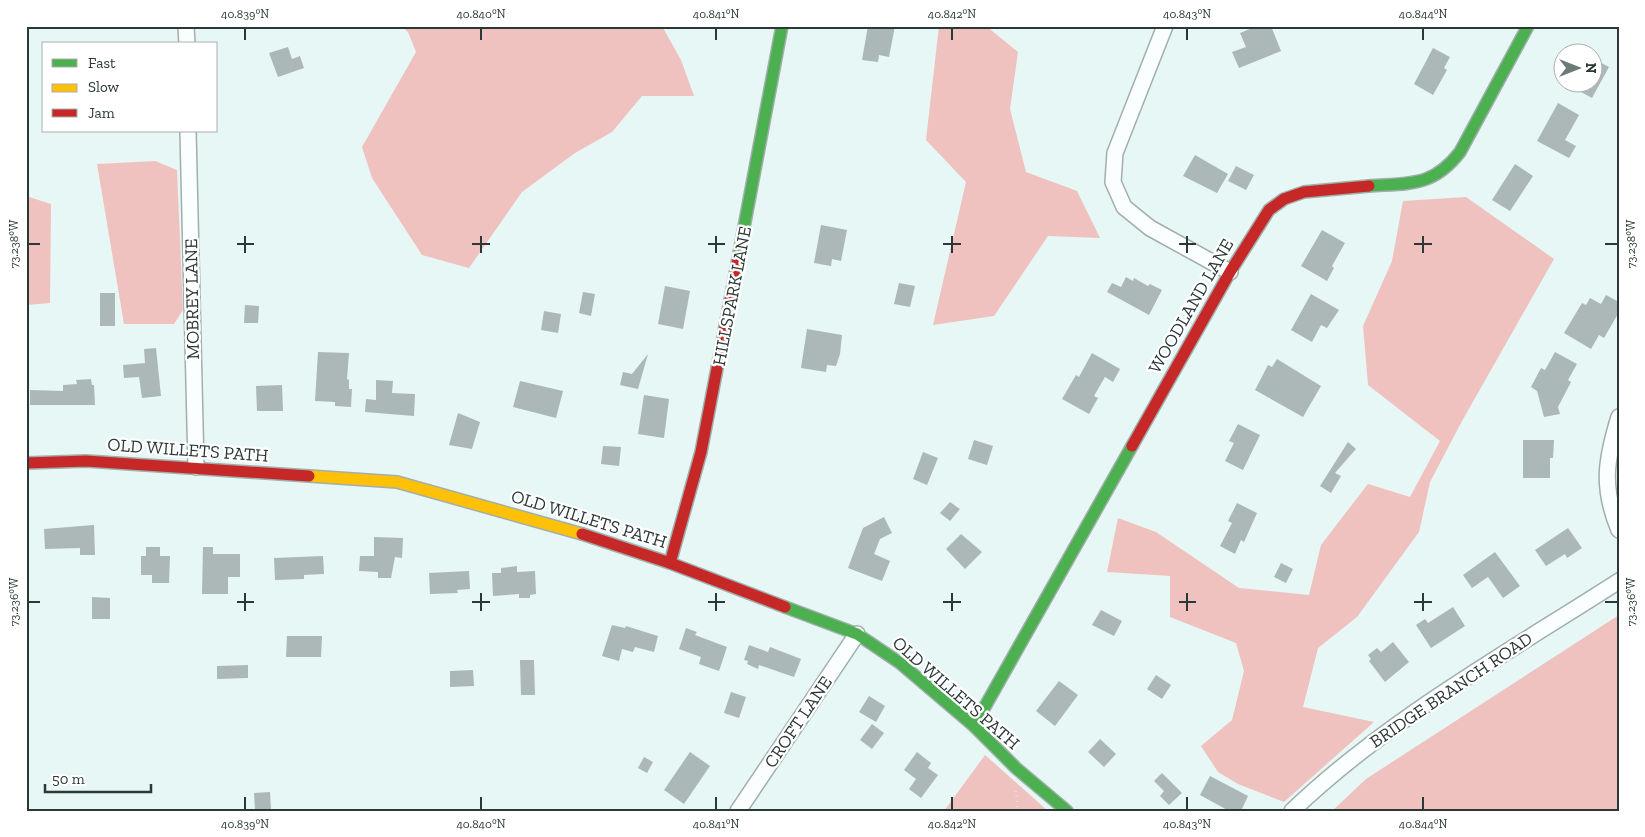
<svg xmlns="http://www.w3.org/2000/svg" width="1645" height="837" font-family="'Zilla Slab',serif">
	<rect width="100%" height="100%" fill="#e6f7f5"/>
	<g fill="#efc2bf">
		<polygon points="401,26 662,26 681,60 694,96 642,96 612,132 575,153 522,192 469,268 422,255 372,178 362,147 416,52 408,32"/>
		<polygon points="939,26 986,26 1018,52 1010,109 1026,172 1077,191 1100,238 1048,236 994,316 933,325 966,182 926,140"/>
		<polygon points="155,161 177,170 183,310 174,324 124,324 97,164"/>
		<polygon points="26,196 51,204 50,303 26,305"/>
		<polygon points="1466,197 1554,259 1462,421 1430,482 1419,532 1357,617 1318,648 1303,707 1374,722 1284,802 1238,784 1218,772 1201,746 1232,720 1244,671 1236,643 1170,617 1170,576 1107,572 1118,518 1156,532 1239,588 1309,595 1321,545 1368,484 1410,497 1440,441 1368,385 1363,326 1392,261 1403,201"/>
		<polygon points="1619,615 1619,811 1332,811 1366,779"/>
		<polygon points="985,755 1048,811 944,811"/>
	</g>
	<g fill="#abb8b7">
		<polygon points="868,26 895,26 889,57 879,55 878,62 862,60"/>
		<polygon points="1257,26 1271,26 1281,51 1239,68 1232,52 1246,47 1240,33"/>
		<polygon points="288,47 292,59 300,56 304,68 278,77 269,53"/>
		<polygon points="1433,48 1450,57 1444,68 1447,70 1433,95 1414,84"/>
		<polygon points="1592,58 1609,67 1592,98 1581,92 1586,82 1592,82"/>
		<polygon points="1558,103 1579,115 1565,140 1576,146 1569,158 1537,141"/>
		<polygon points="1195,155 1228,174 1217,193 1183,176"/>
		<polygon points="1515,164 1533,176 1510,211 1492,200"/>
		<polygon points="1236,166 1254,175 1246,190 1228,181"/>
		<polygon points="821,225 847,230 841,261 832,259 831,266 814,263"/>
		<polygon points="1322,230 1345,243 1332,266 1334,268 1327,281 1301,266"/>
		<polygon points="1126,277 1133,281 1134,278 1148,286 1150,284 1162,290 1149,315 1107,292 1112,283 1121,287"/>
		<polygon points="899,283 915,286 910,307 894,304"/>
		<polygon points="665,286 690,291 683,329 658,324"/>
		<polygon points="583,292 595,294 591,316 579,313"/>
		<rect x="100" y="293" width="15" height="33"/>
		<polygon points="1311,294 1339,310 1327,328 1321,325 1312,342 1291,330"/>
		<polygon points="1606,295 1619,302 1619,312 1604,338 1599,335 1591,349 1564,333 1582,303 1586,305 1590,298 1601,304"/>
		<polygon points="245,305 259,306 258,323 244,323"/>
		<polygon points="544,311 561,314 558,333 541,330"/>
		<polygon points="807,329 842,335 840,354 836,366 827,365 826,372 801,368"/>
		<polygon points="156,348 161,396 142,398 139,377 124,378 123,365 145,363 144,349"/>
		<polygon points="318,352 349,353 347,379 349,380 349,389 352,389 351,407 335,406 335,402 315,401"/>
		<polygon points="1555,352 1577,364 1568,380 1571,382 1558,407 1560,414 1544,417 1537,391 1531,387 1541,368 1545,370"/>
		<polygon points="1092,353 1120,369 1113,382 1105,377 1094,396 1098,398 1089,414 1062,399 1076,375 1079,377"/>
		<polygon points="648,354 638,389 620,385 623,372 632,374"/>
		<polygon points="1277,359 1321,386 1303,417 1255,390 1268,365 1272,367"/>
		<polygon points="91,379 92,385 94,385 95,405 30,405 30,390 63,391 63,385 77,384 76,380"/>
		<polygon points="376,380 393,381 392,393 415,394 414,416 365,412 366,399 376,400"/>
		<polygon points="520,381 563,391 556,418 513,407"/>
		<polygon points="282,385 283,411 257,411 256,386"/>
		<polygon points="644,395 669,399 664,438 638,434"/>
		<polygon points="458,413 480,422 472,449 449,445"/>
		<polygon points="1238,424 1260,435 1243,470 1225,461 1234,443 1229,441"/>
		<polygon points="974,440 993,446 987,465 968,459"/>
		<polygon points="1523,440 1554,440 1553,458 1550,458 1550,478 1523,478"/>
		<polygon points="1348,442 1356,449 1335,473 1341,476 1331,493 1320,486"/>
		<polygon points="603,446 621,447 619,466 601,464"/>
		<polygon points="923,452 938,458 927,485 913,479"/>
		<polygon points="950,502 960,509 950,521 940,513"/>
		<polygon points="1237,503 1257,513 1244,542 1241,540 1235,554 1220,546 1232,523 1228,521"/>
		<polygon points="884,517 892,533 880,539 874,554 890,561 882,581 848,568 863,528"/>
		<polygon points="94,525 95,555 80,555 80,548 45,549 44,529"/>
		<polygon points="1568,528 1582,548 1567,558 1565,554 1546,566 1535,550"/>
		<polygon points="961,534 982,552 965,569 946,549"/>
		<polygon points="374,537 403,538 402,558 395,557 391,578 378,578 378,572 359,571 360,556 374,556"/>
		<polygon points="146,547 160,547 160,556 170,556 169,583 152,583 152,575 141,575 141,556 146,556"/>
		<polygon points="203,547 213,547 213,554 240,554 240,577 228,577 228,594 202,594"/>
		<polygon points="1495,552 1520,586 1503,598 1488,577 1472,588 1463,575"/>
		<polygon points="323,556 324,574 304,575 304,579 275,580 274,558"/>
		<polygon points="1281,563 1293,569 1286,583 1274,577"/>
		<polygon points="517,566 517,572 535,571 536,594 530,595 530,598 519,598 519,594 493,596 492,573 501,573 501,568"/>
		<polygon points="469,571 470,589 457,590 458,593 430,594 429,573"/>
		<polygon points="92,597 110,598 110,619 92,619"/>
		<polygon points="1453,607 1465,626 1431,648 1416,625 1425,619 1428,623"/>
		<polygon points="1101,610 1122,621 1114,636 1092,625"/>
		<polygon points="612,625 625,628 626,626 658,636 654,652 635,647 633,652 622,649 619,661 602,656"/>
		<polygon points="686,628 697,632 695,635 727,647 719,671 699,664 701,657 679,649"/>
		<polygon points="287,636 322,636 321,657 286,657"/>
		<polygon points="1393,642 1409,662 1385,682 1369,661 1371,659 1368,655 1377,648 1381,652"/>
		<polygon points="749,645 768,652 770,647 801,659 794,677 759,665 758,669 747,664 748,661 744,660"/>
		<polygon points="520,660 534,660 535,695 521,695"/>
		<polygon points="248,665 248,678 217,679 217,666"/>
		<polygon points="473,670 474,686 450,687 450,671"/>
		<polygon points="1156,675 1171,685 1162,699 1147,689"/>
		<polygon points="1059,681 1078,695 1055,726 1036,711"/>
		<polygon points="731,692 746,697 739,718 724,713"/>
		<polygon points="869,696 885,706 876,722 859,712"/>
		<polygon points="872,724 884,733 872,749 860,740"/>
		<polygon points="1100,739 1116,754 1104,767 1088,752"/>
		<polygon points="690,752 710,766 684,804 664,790"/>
		<polygon points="917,752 931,763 928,768 938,775 921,798 909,789 916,779 904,770"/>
		<polygon points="644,757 653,762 647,773 638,768"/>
		<polygon points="1162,773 1182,793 1169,805 1160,796 1164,791 1154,781"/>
		<polygon points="1210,776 1248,796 1241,811 1229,811 1200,795"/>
		<polygon points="270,792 271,809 255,810 254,793"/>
	</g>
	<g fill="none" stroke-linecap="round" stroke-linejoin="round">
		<defs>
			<g id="street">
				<polyline points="186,26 187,44"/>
				<polyline points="1165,26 1115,153 1113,182 1124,207 1150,228 1230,272"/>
				<polyline points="188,131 196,467"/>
				<path d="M1619,417C1606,459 1601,487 1619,530"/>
				<polyline points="738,811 857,634"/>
				<path d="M1292,811C1388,719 1507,653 1619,581"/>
			</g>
			<g id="fast">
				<path d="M1369,186C1410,183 1433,187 1460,152L1528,26"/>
				<polyline points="738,259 782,26"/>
				<polyline points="785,607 857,634 900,663 974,726 1016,768 1067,811"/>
				<polyline points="974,726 1132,446"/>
			</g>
			<polyline id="slow" points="309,476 397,482 582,534"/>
			<g id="jam">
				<polyline points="1132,446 1230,272 1269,210 1284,199 1304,192 1369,186"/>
				<polyline points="26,463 86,461 309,476"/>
				<polyline points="582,534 670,563 785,607"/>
				<polyline points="670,563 701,452 738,259"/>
			</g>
		</defs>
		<use href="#street" stroke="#a1aeac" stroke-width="18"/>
		<use href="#fast" stroke="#a1aeac" stroke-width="14"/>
		<use href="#slow" stroke="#a1aeac" stroke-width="14"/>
		<use href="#jam" stroke="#a1aeac" stroke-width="14"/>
		<polyline stroke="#dde3e1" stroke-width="2.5" stroke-dasharray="1 4" stroke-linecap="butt" points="1016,791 1018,811"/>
		<use href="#street" stroke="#fbfefe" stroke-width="15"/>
		<use href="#fast" stroke="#4caf50" stroke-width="11"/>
		<use href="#slow" stroke="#ffc107" stroke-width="11"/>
		<use href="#jam" stroke="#c62828" stroke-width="11"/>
	</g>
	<path fill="none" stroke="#2b3836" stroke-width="2" d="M245,28V40M481,28V40M716,28V40M952,28V40M1187,28V40M1423,28V40M245,236V253M481,236V253M716,236V253M952,236V253M1187,236V253M1423,236V253M28,244H40M237,244H254M472,244H490M708,244H725M943,244H961M1179,244H1196M1414,244H1432M1605,244H1618M245,593V611M481,593V611M716,593V611M952,593V611M1187,593V611M1423,593V611M28,602H40M237,602H254M472,602H490M708,602H725M943,602H961M1179,602H1196M1414,602H1432M1605,602H1618M245,797V810M481,797V810M716,797V810M952,797V810M1187,797V810M1423,797V810"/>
	<g text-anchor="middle" stroke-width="4.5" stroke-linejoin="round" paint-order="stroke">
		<g font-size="18" fill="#2b3836" stroke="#fff">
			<text transform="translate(732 296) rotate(-79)" y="6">HILLSPARK LANE</text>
			<text transform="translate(192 299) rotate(-91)" y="6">MOBREY LANE</text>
			<text transform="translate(1191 306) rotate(-60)" y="6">WOODLAND LANE</text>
			<text transform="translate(188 450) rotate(4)" y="6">OLD WILLETS PATH</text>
			<text transform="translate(589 519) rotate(17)" y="6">OLD WILLETS PATH</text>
			<text transform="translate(1451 690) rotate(-34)" y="6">BRIDGE BRANCH ROAD</text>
			<text transform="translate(956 693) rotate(41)" y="6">OLD WILLETS PATH</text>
			<text transform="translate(798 722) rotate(-56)" y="6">CROFT LANE</text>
		</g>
	</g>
	<rect width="1645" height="837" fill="none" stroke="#ffffff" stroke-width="55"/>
	<rect x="42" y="42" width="175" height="90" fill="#ffffff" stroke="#aaafaf"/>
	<rect x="52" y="59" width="25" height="8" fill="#4caf50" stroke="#aaafaf"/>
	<text x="88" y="68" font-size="15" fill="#2b3836">Fast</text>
	<rect x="52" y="84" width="25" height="8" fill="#ffc107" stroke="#aaafaf"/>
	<text x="88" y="92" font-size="15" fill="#2b3836">Slow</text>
	<rect x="52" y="109" width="25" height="8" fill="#c62828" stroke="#aaafaf"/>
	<text x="88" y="118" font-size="15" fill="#2b3836">Jam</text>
	<g transform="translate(1578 68) rotate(90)"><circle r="24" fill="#ffffff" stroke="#aaafaf"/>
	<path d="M0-4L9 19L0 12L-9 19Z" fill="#6c7b79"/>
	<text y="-8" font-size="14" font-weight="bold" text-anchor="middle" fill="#2b3836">N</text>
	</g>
	<path d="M45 784v8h106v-8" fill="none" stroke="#2b3836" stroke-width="2.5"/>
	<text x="52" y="784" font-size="15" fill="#2b3836" stroke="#ffffff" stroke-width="4" paint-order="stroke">50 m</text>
	<rect x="28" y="28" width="1590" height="782" fill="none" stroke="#2b3836" stroke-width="2"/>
	<g font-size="12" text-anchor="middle" fill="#2b3836">
		<text x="245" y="18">40.839°N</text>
		<text x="481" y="18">40.840°N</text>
		<text x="716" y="18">40.841°N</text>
		<text x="952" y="18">40.842°N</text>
		<text x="1187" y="18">40.843°N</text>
		<text x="1423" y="18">40.844°N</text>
		<text transform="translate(1631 244) rotate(-90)" y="4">73.238°W</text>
		<text transform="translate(14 244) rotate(-90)" y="4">73.238°W</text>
		<text transform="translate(1631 602) rotate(-90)" y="4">73.236°W</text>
		<text transform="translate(14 602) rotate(-90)" y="4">73.236°W</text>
		<text x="245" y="828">40.839°N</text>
		<text x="481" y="828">40.840°N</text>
		<text x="716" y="828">40.841°N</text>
		<text x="952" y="828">40.842°N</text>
		<text x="1187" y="828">40.843°N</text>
		<text x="1423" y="828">40.844°N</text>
	</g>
</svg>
